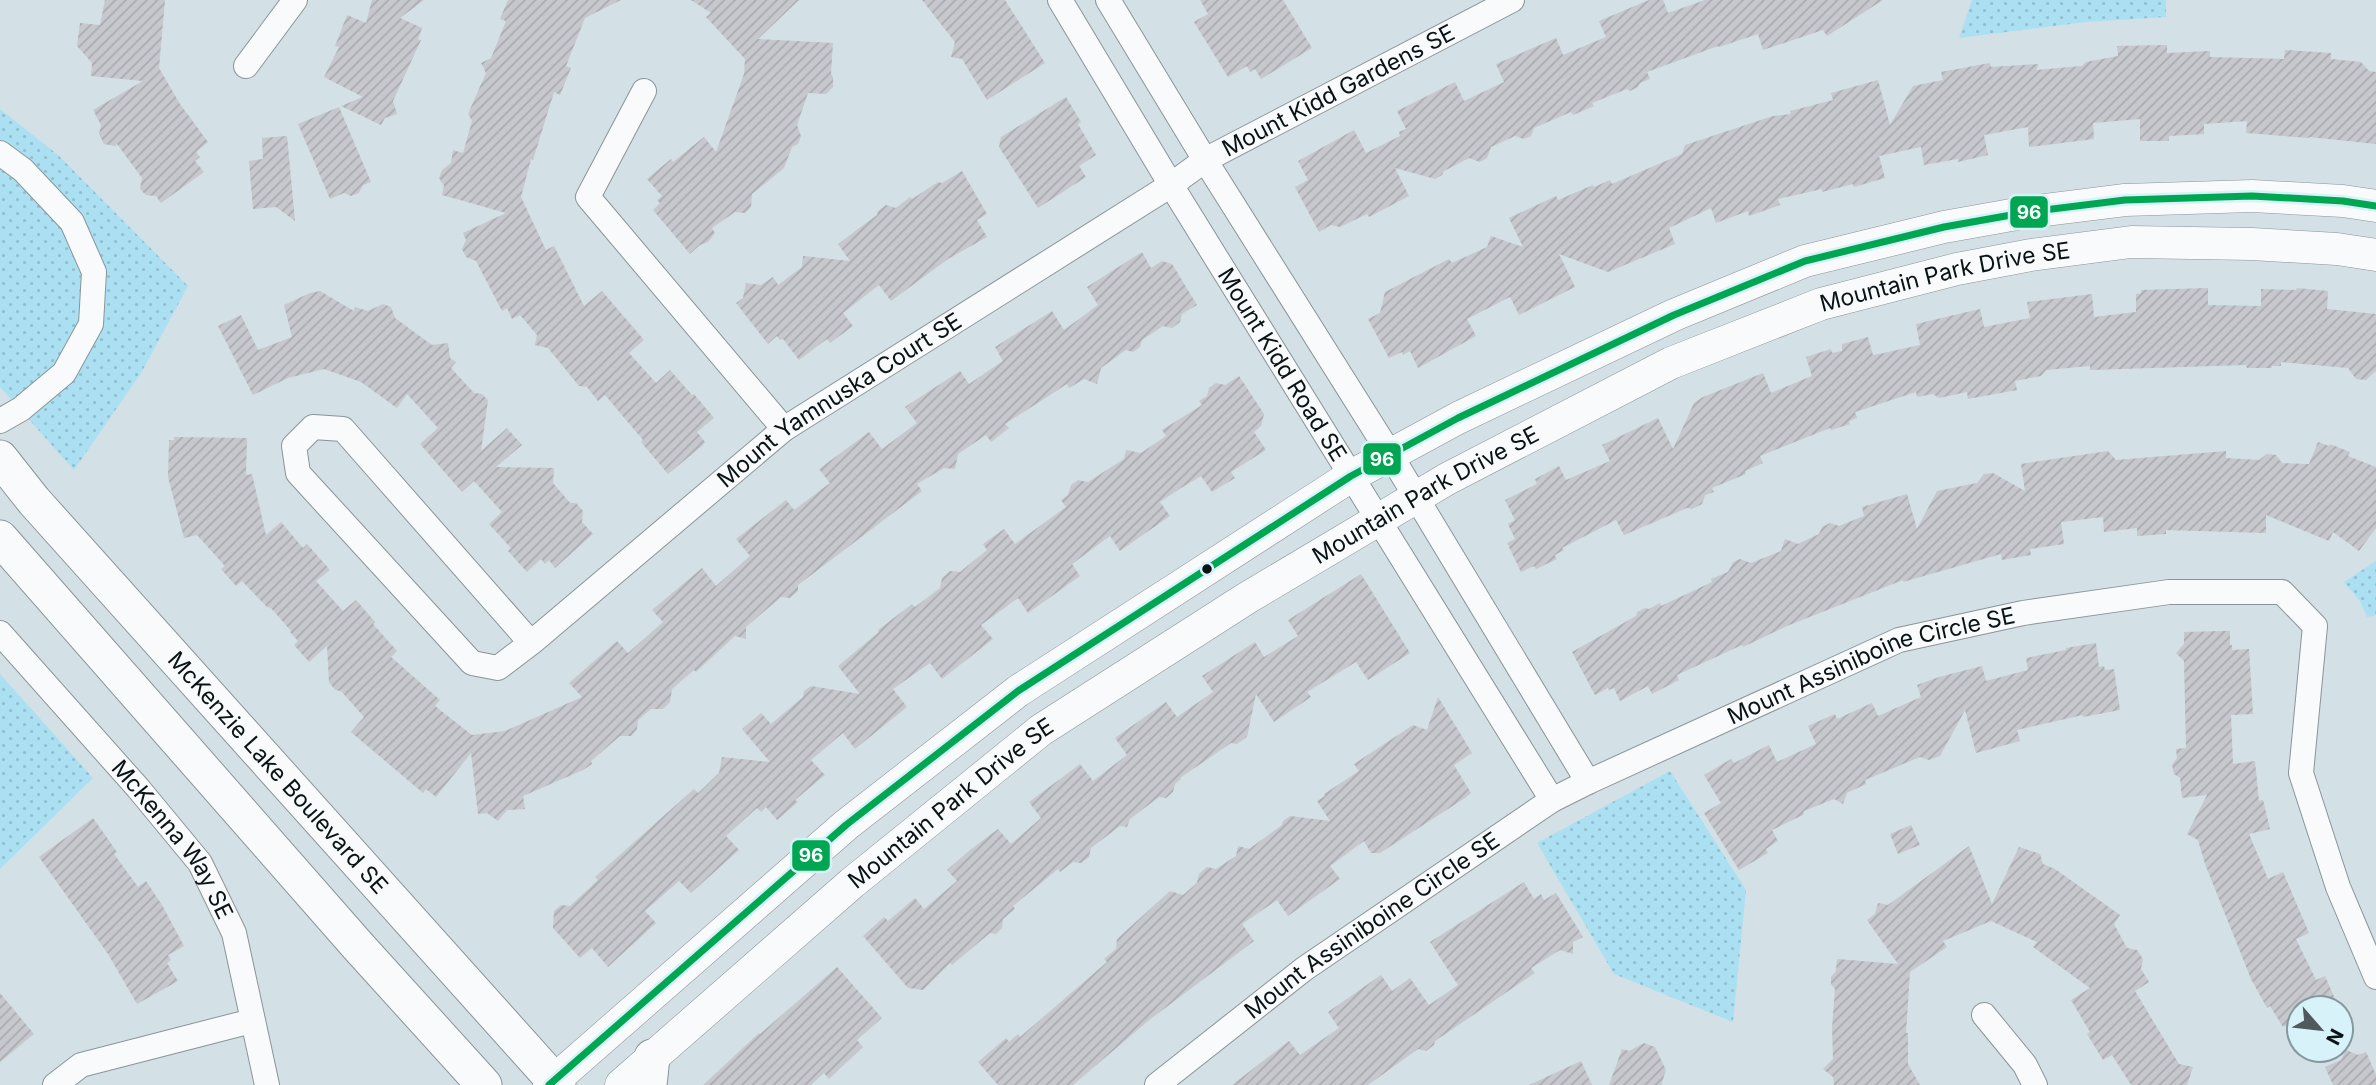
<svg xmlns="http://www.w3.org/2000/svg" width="2376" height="1085" font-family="Inter,sans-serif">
	<defs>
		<pattern id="park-dots" width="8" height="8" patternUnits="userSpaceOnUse" patternTransform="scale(1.75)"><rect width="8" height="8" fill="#abe0f2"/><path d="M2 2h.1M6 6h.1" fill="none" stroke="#92bfcf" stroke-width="1.8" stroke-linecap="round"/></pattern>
		<pattern id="building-hatch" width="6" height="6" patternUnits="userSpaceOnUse" patternTransform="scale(1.75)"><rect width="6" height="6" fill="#c6c8cd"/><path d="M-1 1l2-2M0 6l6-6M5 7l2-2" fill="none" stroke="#a9abaf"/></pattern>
	</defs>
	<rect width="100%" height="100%" fill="#d3e0e5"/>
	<g fill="url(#park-dots)">
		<polygon points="1972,0 2166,0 2166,17 2086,22 1959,38"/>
		<polygon points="0,109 58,155 188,286 141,373 74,470 0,387"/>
		<polygon points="2376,561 2376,615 2367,617 2360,601 2344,582"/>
		<polygon points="0,674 93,778 0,869"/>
		<polygon points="1670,771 1746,890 1733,1022 1614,974 1537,843"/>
	</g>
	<g fill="url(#building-hatch)">
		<polygon points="105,0 165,0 159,68 180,104 208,142 196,152 200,157 195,161 204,172 161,203 156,196 146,195 140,189 142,178 117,144 115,146 104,144 99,134 101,125 93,110 143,81 91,76 92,63 77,46 80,23 100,25"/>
		<polygon points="372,0 424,0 400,18 422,28 418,39 421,40 393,101 397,114 385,118 381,125 341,106 363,97 324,77 339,47 335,46 347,15 366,23"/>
		<polygon points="508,0 621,0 585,18 566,66 571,68 560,95 554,92 533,160 531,159 521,197 546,250 554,246 584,306 602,291 644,340 629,353 656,383 670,370 692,395 694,394 714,418 697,432 705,442 702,446 668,474 641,442 643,440 605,395 598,401 587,387 579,386 548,348 535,345 537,335 520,315 512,319 507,308 502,311 476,261 466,257 462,249 466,240 463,233 506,213 442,195 444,186 439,178 442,170 451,163 453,150 463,153 472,121 468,114 486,73 481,63 491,58 506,21 500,19"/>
		<polygon points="691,0 799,0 758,39 833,43 831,74 833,77 833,87 826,94 808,93 797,125 801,136 798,144 792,147 784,168 752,194 751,207 745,213 735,212 712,228 715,233 708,242 700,245 690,254 653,210 660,203 657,200 662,196 647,179 671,159 673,162 704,137 716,152 744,74 745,59 706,17 711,13"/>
		<polygon points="922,0 1005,0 1045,63 987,100 962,59 951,57 955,42"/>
		<polygon points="1200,0 1283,0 1312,48 1261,79 1255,69 1250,72 1247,66 1228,77 1194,22 1208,14"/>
		<polygon points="1649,0 1663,0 1668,13 1705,0 1883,0 1827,36 1823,30 1763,50 1758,34 1719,47 1718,46 1647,72 1650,79 1640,83 1638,87 1630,91 1627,89 1592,103 1594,106 1573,115 1571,112 1534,128 1531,136 1524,139 1515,136 1491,147 1487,158 1480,162 1469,158 1444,171 1442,175 1435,179 1395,168 1409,196 1369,217 1367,214 1340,227 1331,225 1319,232 1295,187 1308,180 1298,161 1354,130 1366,153 1400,136 1399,132 1406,129 1397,111 1455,82 1464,101 1504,82 1496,64 1556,38 1563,55 1606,37 1599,21"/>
		<polygon points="2167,45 2167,53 2210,51 2210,57 2284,59 2285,50 2331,53 2331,59 2361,62 2369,71 2376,72 2376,144 2309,137 2309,138 2246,133 2247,121 2204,124 2204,134 2169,136 2169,141 2140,141 2140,119 2093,123 2094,139 2029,147 2028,127 1984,135 1988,155 1958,162 1958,159 1924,165 1921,147 1879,156 1885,178 1854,187 1853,184 1822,192 1822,189 1778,199 1780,205 1749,216 1748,211 1716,223 1711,208 1669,228 1675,244 1608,272 1559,254 1575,287 1519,315 1510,297 1467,319 1476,336 1418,368 1410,351 1403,355 1402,352 1389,358 1368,319 1380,313 1385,292 1449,259 1452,263 1487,247 1491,236 1523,247 1509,218 1556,196 1558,200 1593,185 1594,187 1610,180 1612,184 1682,154 1685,145 1773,116 1791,114 1790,111 1833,100 1831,93 1878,80 1890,125 1913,86 1943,80 1941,72 1990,63 1991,67 2039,64 2036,70 2082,66 2086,62 2118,56 2117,46"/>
		<polygon points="1066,97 1081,122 1078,124 1096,155 1079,166 1086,177 1038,208 999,147 1001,137"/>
		<polygon points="339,107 371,182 363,185 359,193 351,196 344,193 330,199 298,124"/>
		<polygon points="287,136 295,221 276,207 253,209 249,161 263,159 262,138"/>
		<polygon points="962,171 987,214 977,220 987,237 948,259 891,301 879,285 843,313 853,326 830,343 827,339 799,360 783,339 780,340 777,336 768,344 736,303 743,298 746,283 761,285 773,277 778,285 802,267 803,256 850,261 838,244 877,215 878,211 886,205 896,208 910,197 912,199 938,182 942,183"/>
		<polygon points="1142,252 1151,268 1162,261 1172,264 1197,305 1182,314 1180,322 1172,328 1163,326 1142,340 1140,347 1133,352 1126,350 1101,368 1097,384 1084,379 1069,388 1067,384 1005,424 1009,428 991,442 986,435 958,454 955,469 944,468 917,484 922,491 798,585 798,591 790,598 781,597 746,627 746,639 735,636 696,672 694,670 672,689 670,702 663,709 651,709 638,720 637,729 631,736 620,736 591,761 592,764 583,770 523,796 525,809 507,810 498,821 487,813 478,814 471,753 436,797 426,789 423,793 351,732 364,717 341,691 335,690 329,682 327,646 309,662 294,645 298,641 290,632 291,631 271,608 267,607 242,581 236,586 221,569 225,566 197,535 184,538 168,477 169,440 174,440 174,437 247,438 246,475 252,474 266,535 281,522 303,548 307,544 330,570 316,581 343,611 356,600 375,622 373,624 397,651 391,657 440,700 435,706 472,735 505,731 582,697 569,683 617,641 628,653 663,622 652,610 702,568 716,586 750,556 736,539 786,500 794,510 830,483 819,469 842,452 869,432 882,449 917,423 905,407 960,371 969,384 1003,361 995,347 1052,311 1064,330 1098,305 1087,287"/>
		<polygon points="2208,288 2208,305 2261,306 2261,289 2296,290 2297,288 2328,291 2327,309 2376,314 2376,371 2366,380 2356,379 2348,368 2281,362 2281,366 2271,366 2272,368 2247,368 2246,365 2090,370 2090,366 2046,370 2041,376 2015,381 2017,390 1968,399 1967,392 1939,398 1933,394 1917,397 1916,392 1855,412 1857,418 1849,421 1850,424 1831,430 1830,428 1760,456 1763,463 1745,471 1746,474 1712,488 1714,492 1705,495 1702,504 1692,509 1687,508 1624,535 1616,520 1562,548 1564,550 1555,555 1557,559 1536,569 1534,566 1521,572 1507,543 1515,539 1508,524 1515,520 1505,500 1537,484 1535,479 1559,466 1566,480 1610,461 1602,445 1658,418 1673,449 1694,403 1703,397 1763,373 1771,393 1812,376 1806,357 1831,349 1832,353 1842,351 1842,344 1868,337 1873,355 1879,354 1920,345 1916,324 1980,309 1984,327 2030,318 2027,302 2092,294 2094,317 2136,312 2136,294 2141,293 2141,290"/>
		<polygon points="320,291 354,311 355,307 368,311 383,304 391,307 395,318 432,345 448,343 450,358 456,362 451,368 474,393 482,394 488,400 481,451 507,428 522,445 496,467 554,468 553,483 570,503 576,503 583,511 582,522 593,534 555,568 549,560 545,564 541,559 527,572 508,551 511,548 489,524 502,512 474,481 462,492 420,444 438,428 407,394 397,408 361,382 324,369 288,378 253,395 218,326 241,315 258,350 292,337 284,305 310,293"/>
		<polygon points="1239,376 1264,414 1261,426 1254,432 1266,450 1231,472 1235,478 1212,492 1201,476 1181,488 1160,502 1170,516 1147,532 1120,551 1110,536 1072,564 1080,576 1052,596 1028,613 1018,598 981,625 993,639 942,679 930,663 893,689 907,707 855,749 843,733 811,760 825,775 795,800 798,802 777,820 766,807 761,812 757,808 726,836 739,850 691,893 679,881 645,911 656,923 608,967 592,948 580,958 553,928 554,911 561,905 570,906 598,880 595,877 694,789 698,793 719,773 722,757 770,762 742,729 761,713 771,724 803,697 804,691 811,686 860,694 838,666 879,632 878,630 912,604 915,607 940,588 942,578 950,571 960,572 987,550 983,544 1004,529 1015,544 1066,507 1061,500 1068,495 1071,485 1078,480 1088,482 1124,459 1126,450 1141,453 1166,436 1162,430 1202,405 1199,401 1207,396 1209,388 1216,383 1225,385"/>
		<polygon points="2318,442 2329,446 2330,444 2350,452 2348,456 2376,467 2376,528 2359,551 2333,532 2329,541 2266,515 2266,533 2166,530 2166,534 2137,536 2137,528 2104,532 2103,517 2061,522 2064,544 2030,549 2031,555 2002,560 2001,554 1903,582 1903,580 1787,626 1743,647 1742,645 1677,675 1679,680 1652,694 1648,686 1620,701 1614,688 1609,690 1608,688 1595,695 1572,652 1636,616 1637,612 1645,608 1649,609 1660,603 1661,606 1712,582 1711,579 1728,572 1733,562 1740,559 1751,563 1781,551 1785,539 1798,544 1819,534 1822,527 1830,523 1839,526 1864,516 1862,507 1907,494 1917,529 1937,491 1977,483 1984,474 1993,473 2025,491 2021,464 2108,451 2116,460 2226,451 2226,458 2259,460 2267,454 2276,455 2282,463 2309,464"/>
		<polygon points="1361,574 1410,653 1368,680 1356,662 1307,692 1311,697 1274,722 1256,694 1247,737 1237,744 1231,743 1180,778 1181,779 1175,784 1173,792 1166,798 1159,797 1130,819 1127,827 1120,826 1091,848 1089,857 1081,863 1073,862 1060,872 1058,869 1013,906 1015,909 1003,919 1002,928 996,934 990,933 952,965 950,963 923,990 908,988 863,936 884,917 888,921 915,898 924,909 957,881 947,870 970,850 998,829 1011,844 1041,818 1029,802 1052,785 1080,764 1093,781 1127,755 1115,738 1166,702 1177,717 1213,692 1202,676 1255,642 1264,657 1298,636 1288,620"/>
		<polygon points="2222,631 2230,631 2230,645 2232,645 2232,650 2249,649 2253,714 2231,715 2233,764 2255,761 2259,801 2263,800 2270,829 2249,834 2268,879 2283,872 2309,933 2296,939 2316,980 2325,976 2339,1008 2299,1008 2299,1019 2283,1027 2270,1006 2267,1008 2251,979 2205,864 2198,840 2187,834 2207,795 2182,798 2180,778 2174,774 2172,765 2177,758 2176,749 2186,748 2184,661 2176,653 2184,644 2184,632"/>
		<polygon points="2096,643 2099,667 2104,666 2105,670 2114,669 2120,710 2083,717 2083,715 2017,730 2020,741 1976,753 1965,710 1940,756 1929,760 1920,757 1865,780 1866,784 1847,793 1843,804 1834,799 1804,811 1803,815 1772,830 1778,841 1766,849 1768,853 1739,870 1704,813 1721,803 1704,775 1731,759 1734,763 1769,745 1777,762 1816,744 1808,726 1835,714 1837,719 1872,703 1878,716 1921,697 1917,685 1939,677 1982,666 1986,681 2028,670 2026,658 2066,650 2066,648"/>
		<polygon points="1438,697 1472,753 1454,765 1471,793 1465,798 1380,853 1371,853 1364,841 1330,866 1340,879 1288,916 1277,900 1242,924 1254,941 1148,1021 1073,1085 998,1085 978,1062 1006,1038 1009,1042 1018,1034 1020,1037 1107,962 1104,959 1116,949 1117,939 1170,891 1183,895 1197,883 1199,874 1207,867 1216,869 1236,856 1238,846 1249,849 1282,825 1283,821 1290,816 1330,821 1317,801 1325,796 1324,794 1359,771 1354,764 1404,731 1413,725 1427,730"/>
		<polygon points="93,818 117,852 114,854 138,887 146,881 162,905 184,946 168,955 171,960 167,963 178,981 137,1004 108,954 39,857"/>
		<polygon points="1911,825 1920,845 1898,854 1890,834"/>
		<polygon points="1969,846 1992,904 2019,847 2040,854 2043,864 2055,869 2120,915 2114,924 2127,948 2137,950 2143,959 2141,969 2149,982 2135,991 2179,1064 2193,1067 2187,1085 2131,1085 2112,1055 2103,1060 2087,1034 2090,1032 2071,1000 2090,988 2033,947 2037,942 1991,921 1943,941 1947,947 1910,972 1906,1033 1908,1033 1908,1064 1920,1085 1834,1085 1833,1077 1823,1069 1833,1059 1832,1028 1835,989 1831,984 1831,977 1836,971 1837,959 1898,964 1867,920 1875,914 1878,903 1888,905"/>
		<polygon points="1524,882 1534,899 1541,894 1544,900 1556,893 1583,937 1573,942 1573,954 1560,950 1531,968 1535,973 1435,1041 1434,1045 1426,1051 1418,1049 1368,1085 1232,1085 1289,1041 1300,1055 1339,1028 1328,1012 1381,975 1392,991 1410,978 1429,1005 1458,985 1430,942"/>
		<polygon points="837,967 882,1018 857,1040 863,1047 829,1079 824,1073 811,1085 703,1085 759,1033 760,1034"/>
		<polygon points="0,993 34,1034 0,1062"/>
		<polygon points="1644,1043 1655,1047 1666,1070 1661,1085 1609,1085 1622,1049 1629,1051"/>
		<polygon points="2346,1050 2358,1055 2366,1052 2376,1075 2376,1085 2333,1085 2325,1067 2341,1060"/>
		<polygon points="1581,1061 1592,1085 1529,1085"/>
	</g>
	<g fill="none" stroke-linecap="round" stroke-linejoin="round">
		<defs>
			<g id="minor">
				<path id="s1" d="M1060,0L1171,185L1552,800"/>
				<polyline points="1108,0 1205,160 1390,454 1588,782"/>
				<polyline points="246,66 295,0"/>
				<polyline points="644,91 588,197 784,429"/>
				<polyline points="0,153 23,170 72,222 94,272 91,324 64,373 21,409 0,421"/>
				<path id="s2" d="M0,633L138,788L200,863L234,933L267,1085"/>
				<path id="s3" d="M531,643L343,429L313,427L294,446L298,473L472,663L498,668L531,643L784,429L1171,185L1205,160L1512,0"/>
				<polyline points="1984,1015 2025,1065 2035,1085"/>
				<polyline points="55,1085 81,1065 252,1021"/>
				<path id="s4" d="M1157,1085L1304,969L1552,800L1588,782L1899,640L2023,613L2169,592H2282L2315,626L2301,773L2338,887L2376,977"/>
			</g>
			<g id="tertiary">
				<polyline points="549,1085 846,825 1018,691 1351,476 1458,418 1674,315 1805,261 1944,227 2028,212 2125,200 2252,196 2343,201 2376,206"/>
				<path id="s5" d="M621,1085L852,883L1041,730L1247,598L1447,479L1671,363L1821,304L1957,269L2031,255L2131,242L2252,244L2337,249L2376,255"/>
			</g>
			<g id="secondary">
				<path id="s6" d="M0,458L34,501L558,1085"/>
				<polyline points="0,538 358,946 484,1085"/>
				<polyline points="649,1085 652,1057"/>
			</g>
		</defs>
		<use href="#minor" stroke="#8a9599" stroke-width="26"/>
		<use href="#tertiary" stroke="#8a9599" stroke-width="33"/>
		<use href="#secondary" stroke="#8a9599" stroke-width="37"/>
		<use href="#minor" stroke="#f8fafb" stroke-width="24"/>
		<use href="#tertiary" stroke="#f8fafb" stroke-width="32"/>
		<use href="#secondary" stroke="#f8fafb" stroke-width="35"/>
		<defs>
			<polyline id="bus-1" points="549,1085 846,825 1018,691 1351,476 1458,418 1674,315 1805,261 1944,227 2028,212 2125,200 2252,196 2343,201 2376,206"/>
		</defs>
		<use href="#bus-1" stroke="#d8f2fa" stroke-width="12"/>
		<use href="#bus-1" stroke="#00a651" stroke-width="7"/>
	</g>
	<circle fill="#091215" stroke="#d8f2fa" stroke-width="2.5" cx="1207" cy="569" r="6"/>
	<g text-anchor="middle" stroke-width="5" stroke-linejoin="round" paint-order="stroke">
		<g font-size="23" fill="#091215" stroke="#d8f2fa">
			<text dy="8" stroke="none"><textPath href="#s3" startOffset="1676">Mount Kidd Gardens SE</textPath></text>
			<text dy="8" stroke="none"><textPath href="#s5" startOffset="1568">Mountain Park Drive SE</textPath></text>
			<text dy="8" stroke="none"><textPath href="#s1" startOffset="427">Mount Kidd Road SE</textPath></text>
			<text dy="8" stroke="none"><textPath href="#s3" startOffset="1088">Mount Yamnuska Court SE</textPath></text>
			<text dy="8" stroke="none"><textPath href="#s5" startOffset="1001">Mountain Park Drive SE</textPath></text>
			<text dy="8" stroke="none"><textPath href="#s4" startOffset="835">Mount Assiniboine Circle SE</textPath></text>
			<text dy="8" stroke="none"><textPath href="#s6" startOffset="420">McKenzie Lake Boulevard SE</textPath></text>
			<text dy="8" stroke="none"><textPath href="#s5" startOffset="434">Mountain Park Drive SE</textPath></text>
			<text dy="8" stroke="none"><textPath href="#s2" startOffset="270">McKenna Way SE</textPath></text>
			<text dy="8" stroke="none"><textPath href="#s4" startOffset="268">Mount Assiniboine Circle SE</textPath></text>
		</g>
	</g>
	<g stroke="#d8f2fa" stroke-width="2.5">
		<rect x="2009" y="195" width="40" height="34" rx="7" fill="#00a651"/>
		<rect x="1362" y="442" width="40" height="34" rx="7" fill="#00a651"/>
		<rect x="791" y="839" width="40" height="33" rx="7" fill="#00a651"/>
	</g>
	<g font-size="19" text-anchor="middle" font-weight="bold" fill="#fff">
		<text x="2029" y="219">96</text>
		<text x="1382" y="466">96</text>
		<text x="811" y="862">96</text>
	</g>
	<g transform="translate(2320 1029) rotate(118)"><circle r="33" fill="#d8f2fa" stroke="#85989e" stroke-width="2"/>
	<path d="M0-5L12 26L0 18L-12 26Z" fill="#505a5e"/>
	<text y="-10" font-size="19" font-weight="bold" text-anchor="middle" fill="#091215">N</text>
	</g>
</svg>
